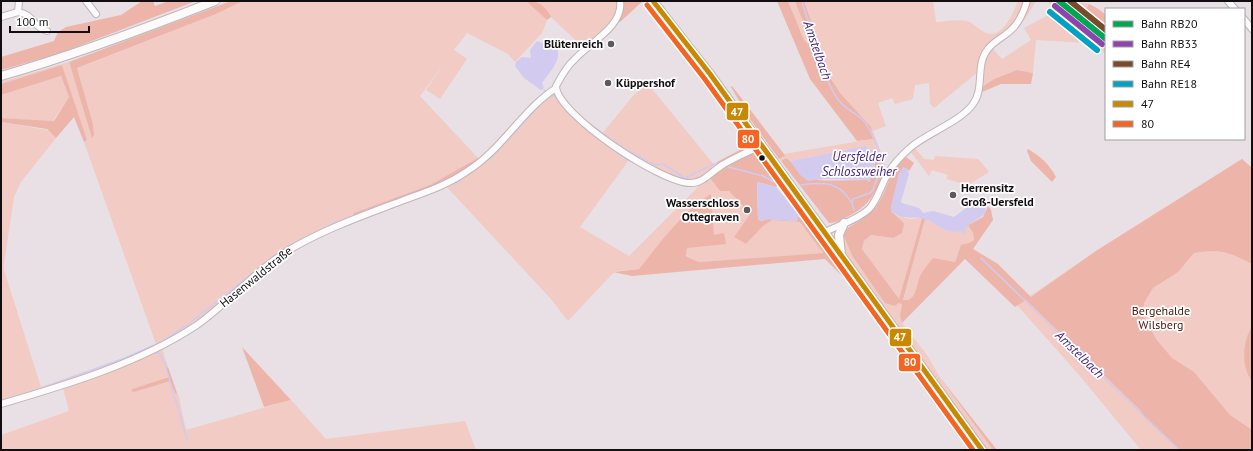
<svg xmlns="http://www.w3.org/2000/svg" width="1253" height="451" font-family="'PT Sans',sans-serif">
	<rect width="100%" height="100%" fill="#e8e0e4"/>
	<g fill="#f1cbc4">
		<polygon points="243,1 530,1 528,3 547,20 542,33 515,62 508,54 467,33 454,50 467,59 440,99 426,90 444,64 420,96 478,158 430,185 397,198 294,248 212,313 161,345 168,367 166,368 169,377 132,389 131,391 134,392 170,380 175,393 178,393 186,430 291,400 326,439 465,421 476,450 1,450 1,435 69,411 63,388 1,406 1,122 47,130 56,138 21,182 14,197 4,264 4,270 41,387 157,347 84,142 87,141 62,65 1,84 1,82 69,62 92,137 93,124 77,68 216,14"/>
		<path d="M535,1H622C622,25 603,36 586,50L551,17L548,11Z"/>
		<polygon points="788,1 795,1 808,36 808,45 804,40"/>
		<path d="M804,1H933L936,22C945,22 958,19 967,21C974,23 979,30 986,33C1003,39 1013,13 1018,1H1036L1025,19L992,48L1002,59L1031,40L1024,28L1058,10L1047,1H1056L1106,42V54L1091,43L1036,40L1033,73L1017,70L994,79L982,87L984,73L978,72L934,108L930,104L929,83L915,85L913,99L895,104L892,98L878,103L886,126L873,131L885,165L883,167L877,160H875L870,148L865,146L791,161L786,158L781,161L779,159L784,156V154L872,139L871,127L841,94L831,79Z"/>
		<polygon points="1069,1 1089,4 1084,13"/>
		<polygon points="61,76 69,97 53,121 1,118 1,95"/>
		<path d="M648,84L715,166C709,172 703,178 695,180C670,185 622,148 601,135L633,96Z"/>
		<polygon points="552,90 575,119 629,160 580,227 629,256 697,188 698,185 711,179 720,191 729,191 750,214 734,237 746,244 762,227 772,220 800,222 823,253 699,262 686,255 687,248 714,235 711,194 662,240 639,269 615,271 568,321 551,299 445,185 466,173"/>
		<polygon points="915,148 924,159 934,160 935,156 978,159 989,172 968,185 946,179 948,175 932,170 929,176 911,152"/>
		<polygon points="1242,159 1252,168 1252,450 1141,450 1080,376 1017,305 1096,251"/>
		<polygon points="896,215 909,219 922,218 899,300 862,249 864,241 871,235 892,238 904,223"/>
		<polygon points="925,219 948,231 961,231 963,233 968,225 973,233 974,240 957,254 955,262 921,274 913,298 907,301 903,301"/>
		<polygon points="843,234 898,303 902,304 900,316 902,323 927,355 939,376 993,450 986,450 847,256 842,242"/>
	</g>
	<g fill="#edb5aa">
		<polygon points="142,1 153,1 155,6 169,1 196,1 58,54 1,70 1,57 54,41 58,32 66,27 121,15"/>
		<polygon points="231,1 243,1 216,14 77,68 93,124 94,135 92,138 69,62"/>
		<path d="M530,1C539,1 548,9 551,17L547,20L528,3Z"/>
		<polygon points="622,1 643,1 620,22 618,21 622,10"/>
		<polygon points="777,1 788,1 804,40 808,44 808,36 795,1 804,1 831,79 841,94 871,127 873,139 857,141 810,79"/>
		<polygon points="1089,4 1097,8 1106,15 1106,31 1084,13"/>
		<polygon points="62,65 87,140 84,142 74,117 56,138 47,129 1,122 1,118 54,121 69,97 61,76 1,95 1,84"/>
		<polygon points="1017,70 1033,73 1031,84 1001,84 982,92 982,87 994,79"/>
		<polygon points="732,86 784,154 785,156 779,159 749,118 731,87"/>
		<path d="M749,145L768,168L778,184L776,187L757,182L758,219L761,221L768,219L796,221L799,215L805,220L851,280L849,283L825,259L632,276L613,272L639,269C659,244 684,210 711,194L714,235L724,233L726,244L687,248L686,256L699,262L823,253L800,222L772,220L762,227L746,244L734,237L750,214L729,191H720L707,174L716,166L717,162Z"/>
		<path d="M1028,149C1040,156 1049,164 1056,177L1052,182L1031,161L1027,151Z"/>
		<path d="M905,156L914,163L909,171L907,169L891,206V211L904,223L902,233L893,238L871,235L864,241L862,249L899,299L922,218L925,219L903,300C917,303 916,283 921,274C924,269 929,263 933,258L955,262L961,245L969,243L974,240L973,233L968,225L983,217L988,206L991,210L993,220L973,249L998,264L1031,297L1096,251L1242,159L1252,168V264C1228,252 1221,248 1194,253L1178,272L1153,288L1144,303L1143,315L1156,339L1172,358L1194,372L1230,415L1252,430V450H1180L1145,418L1140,410L1026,300L1015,307L965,259L902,323L900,316L902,304L898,303L895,306L885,303L853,257L843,234L844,230C854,224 867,217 875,208C888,191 888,173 905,156Z"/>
		<polygon points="478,158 481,161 465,173 352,221 354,213 430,185"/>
		<path d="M786,158C795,163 796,173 805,178C813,182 855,180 867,180L869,182L875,165V160H877L886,170C875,193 871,205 847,217C842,220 836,223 829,223L781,161Z"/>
		<polygon points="854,283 976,450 967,449 964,443 851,287"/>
		<path d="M1252,326V382C1241,366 1242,343 1252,326Z"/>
		<polygon points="242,347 291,400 264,407"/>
		<polygon points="168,367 177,393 175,393 170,381 134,392 131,391 132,389 169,377 166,368"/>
		<polygon points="939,376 997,450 993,450"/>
	</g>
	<g fill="#d2caef">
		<path d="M537,41L542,43L554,44C566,56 549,73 542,83L544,88L541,90L524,78L515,66L516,62L522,57L531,58L530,50Z"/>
		<polygon points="865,146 872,150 875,165 870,181 869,182 867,180 823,179 808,181 800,175 791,161"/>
		<path d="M903,167L907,169L909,174L901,201L902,203L919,208L923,213L933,211L954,217L973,203L981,201L986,206L985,214L968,225L963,234L961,231C943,234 939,224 924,219C912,215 905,222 891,211V206L899,173Z"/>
		<polygon points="757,182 776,187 799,215 797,221 768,219 761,221 758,218"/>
	</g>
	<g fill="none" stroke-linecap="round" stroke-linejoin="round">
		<g stroke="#d2caef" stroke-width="1.5">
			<path d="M802,1C805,14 812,30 817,44C823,63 826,82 837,98C844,109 855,112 863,120C868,124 882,154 882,161C882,171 875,181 873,190L870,193L853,199L852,203L854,210"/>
			<polyline points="544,90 546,91"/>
			<polyline points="552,95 556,97 570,114"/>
			<polyline points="530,105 539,97"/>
			<polyline points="572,116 586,129"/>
			<polyline points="590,124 623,148 647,161"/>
			<polyline points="603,142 623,157 635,163"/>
			<polyline points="481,157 490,149"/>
			<polyline points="651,163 655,165 663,164 685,178 714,164 721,163"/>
			<polyline points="725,166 763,176 778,184"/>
			<polyline points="455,176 471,165"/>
			<polyline points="437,184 448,179"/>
			<polyline points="454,185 493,156 545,99 552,96"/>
			<path d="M801,185C823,182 839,181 851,202"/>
			<polyline points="343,220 385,204"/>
			<polyline points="290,246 339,221"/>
			<polyline points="981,258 1179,450"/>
			<polyline points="270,260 278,254"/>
			<polyline points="160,343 191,322 267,262"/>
			<polyline points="153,353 159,353 165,364 187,440"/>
			<polyline points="37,390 125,358 154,345"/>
			<polyline points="1,401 11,398"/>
			<polyline points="9,405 51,392"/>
		</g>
		<defs>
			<g id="minor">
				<polyline points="86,1 96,14"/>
				<path d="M620,1C624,26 589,43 574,60C566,67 561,77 556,86C556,114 664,185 691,183C704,183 713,170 724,164C736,157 748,152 760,146"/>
				<polyline points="1228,1 1235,9"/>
				<path d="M18,12C35,15 31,26 47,31"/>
				<polyline points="1,17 18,12 19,1"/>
				<polyline points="1244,19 1252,29"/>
				<path d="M823,233C838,225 856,221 869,209C879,198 881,184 889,172C894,163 903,154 911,147C929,132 960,122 973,104C985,88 975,64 988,49C994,41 1004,37 1011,30C1019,23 1024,11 1027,1"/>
				<path d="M1,404C66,385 140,363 197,325C231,301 259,266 296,246C330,227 367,214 404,200C426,192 447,185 466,172C502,150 521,111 556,88"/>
			</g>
			<g id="major">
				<polyline points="653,1 710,74 982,450"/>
				<path d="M1,76C74,55 144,29 215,1"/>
				<polyline points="841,255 839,235 844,223"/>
			</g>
		</defs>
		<use href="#minor" stroke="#bcb6b9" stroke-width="8"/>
		<use href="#major" stroke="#bcb6b9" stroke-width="10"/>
		<use href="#minor" stroke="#fcfafb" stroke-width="6"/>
		<use href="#major" stroke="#fcfafb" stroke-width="8"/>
		<defs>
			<polyline id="bus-1" points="653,1 710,74 982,450"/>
			<polyline id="bus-2" points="647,5 704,78 973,450"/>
		</defs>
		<use href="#bus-1" stroke="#fff" stroke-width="8"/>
		<use href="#bus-2" stroke="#fff" stroke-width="8"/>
		<use href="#bus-1" stroke="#c98803" stroke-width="5"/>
		<use href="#bus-2" stroke="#f26522" stroke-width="5"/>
		<defs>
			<polyline id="rail-1" points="1059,1 1106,39"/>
			<polyline id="rail-2" points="1055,6 1102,44"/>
			<polyline id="rail-3" points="1070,1 1106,30"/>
			<polyline id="rail-4" points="1050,12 1097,50"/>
		</defs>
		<use href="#rail-1" stroke="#fff" stroke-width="9"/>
		<use href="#rail-2" stroke="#fff" stroke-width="9"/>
		<use href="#rail-3" stroke="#fff" stroke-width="9"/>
		<use href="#rail-4" stroke="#fff" stroke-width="9"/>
		<use href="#rail-1" stroke="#00a651" stroke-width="6"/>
		<use href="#rail-2" stroke="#8e44ad" stroke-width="6"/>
		<use href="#rail-3" stroke="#7a4b2a" stroke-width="6"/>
		<use href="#rail-4" stroke="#01a1c4" stroke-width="6"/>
	</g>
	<g fill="#5d585a" stroke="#fff" stroke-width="1.5">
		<circle cx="611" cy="44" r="4"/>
		<circle cx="608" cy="83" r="4"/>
		<circle cx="953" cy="195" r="4"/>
		<circle cx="747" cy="210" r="4"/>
	</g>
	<circle fill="#120e10" stroke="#fff" stroke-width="1.5" cx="762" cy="158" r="3.5"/>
	<g text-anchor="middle" stroke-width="3.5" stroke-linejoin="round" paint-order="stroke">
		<g font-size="12" font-weight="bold" fill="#120e10" stroke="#fff" text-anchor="end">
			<text x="603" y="48">Blütenreich</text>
			<text x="616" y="87" text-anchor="start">Küppershof</text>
			<text x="961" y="192" text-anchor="start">Herrensitz<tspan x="961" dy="14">Groß-Uersfeld</tspan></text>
			<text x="739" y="207">Wasserschloss<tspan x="739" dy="14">Ottegraven</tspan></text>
		</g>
		<g font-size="12" fill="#120e10" stroke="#fff">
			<text transform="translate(256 277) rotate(-39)" y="4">Hasenwaldstraße</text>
		</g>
		<g font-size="12" fill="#4e1406" stroke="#fff">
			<text x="1161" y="315">Bergehalde<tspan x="1161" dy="14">Wilsberg</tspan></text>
		</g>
		<g font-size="13" font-style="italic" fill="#462686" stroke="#fff">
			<text transform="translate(818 50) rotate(71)" y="5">Amstelbach</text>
			<text x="859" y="161">Uersfelder<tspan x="859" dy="15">Schlossweiher</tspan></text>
			<text transform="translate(1080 354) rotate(44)" y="5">Amstelbach</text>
		</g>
	</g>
	<g stroke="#fff" stroke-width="1.5">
		<rect x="726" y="102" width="23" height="19" rx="4" fill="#c98803"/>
		<rect x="737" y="129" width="23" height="20" rx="4" fill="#f26522"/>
		<rect x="889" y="328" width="23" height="19" rx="4" fill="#c98803"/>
		<rect x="898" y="353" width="23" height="19" rx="4" fill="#f26522"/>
	</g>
	<g font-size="11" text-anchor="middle" font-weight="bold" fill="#fff">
		<text x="737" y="116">47</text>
		<text x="748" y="143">80</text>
		<text x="900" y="341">47</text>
		<text x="910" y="366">80</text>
	</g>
	<rect width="1253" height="451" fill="none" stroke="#120e10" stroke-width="4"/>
	<rect x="1105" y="8" width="140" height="132" fill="#ffffff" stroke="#a09f9f"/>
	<rect x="1113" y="21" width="20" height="6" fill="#00a651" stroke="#a09f9f"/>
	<text x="1141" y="28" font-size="12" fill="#120e10">Bahn RB20</text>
	<rect x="1113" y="41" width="20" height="6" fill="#8e44ad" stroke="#a09f9f"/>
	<text x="1141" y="48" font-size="12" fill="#120e10">Bahn RB33</text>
	<rect x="1113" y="61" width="20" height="6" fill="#7a4b2a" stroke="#a09f9f"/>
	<text x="1141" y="68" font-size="12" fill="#120e10">Bahn RE4</text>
	<rect x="1113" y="81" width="20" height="6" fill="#01a1c4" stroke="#a09f9f"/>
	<text x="1141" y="88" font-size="12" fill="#120e10">Bahn RE18</text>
	<rect x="1113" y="101" width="20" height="6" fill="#c98803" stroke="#a09f9f"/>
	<text x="1141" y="108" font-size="12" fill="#120e10">47</text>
	<rect x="1113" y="121" width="20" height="6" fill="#f26522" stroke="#a09f9f"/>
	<text x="1141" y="128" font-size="12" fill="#120e10">80</text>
	<path d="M10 26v6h79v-6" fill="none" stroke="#120e10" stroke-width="2"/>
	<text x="16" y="26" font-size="12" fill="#120e10" stroke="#ffffff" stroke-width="3" paint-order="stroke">100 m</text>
</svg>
